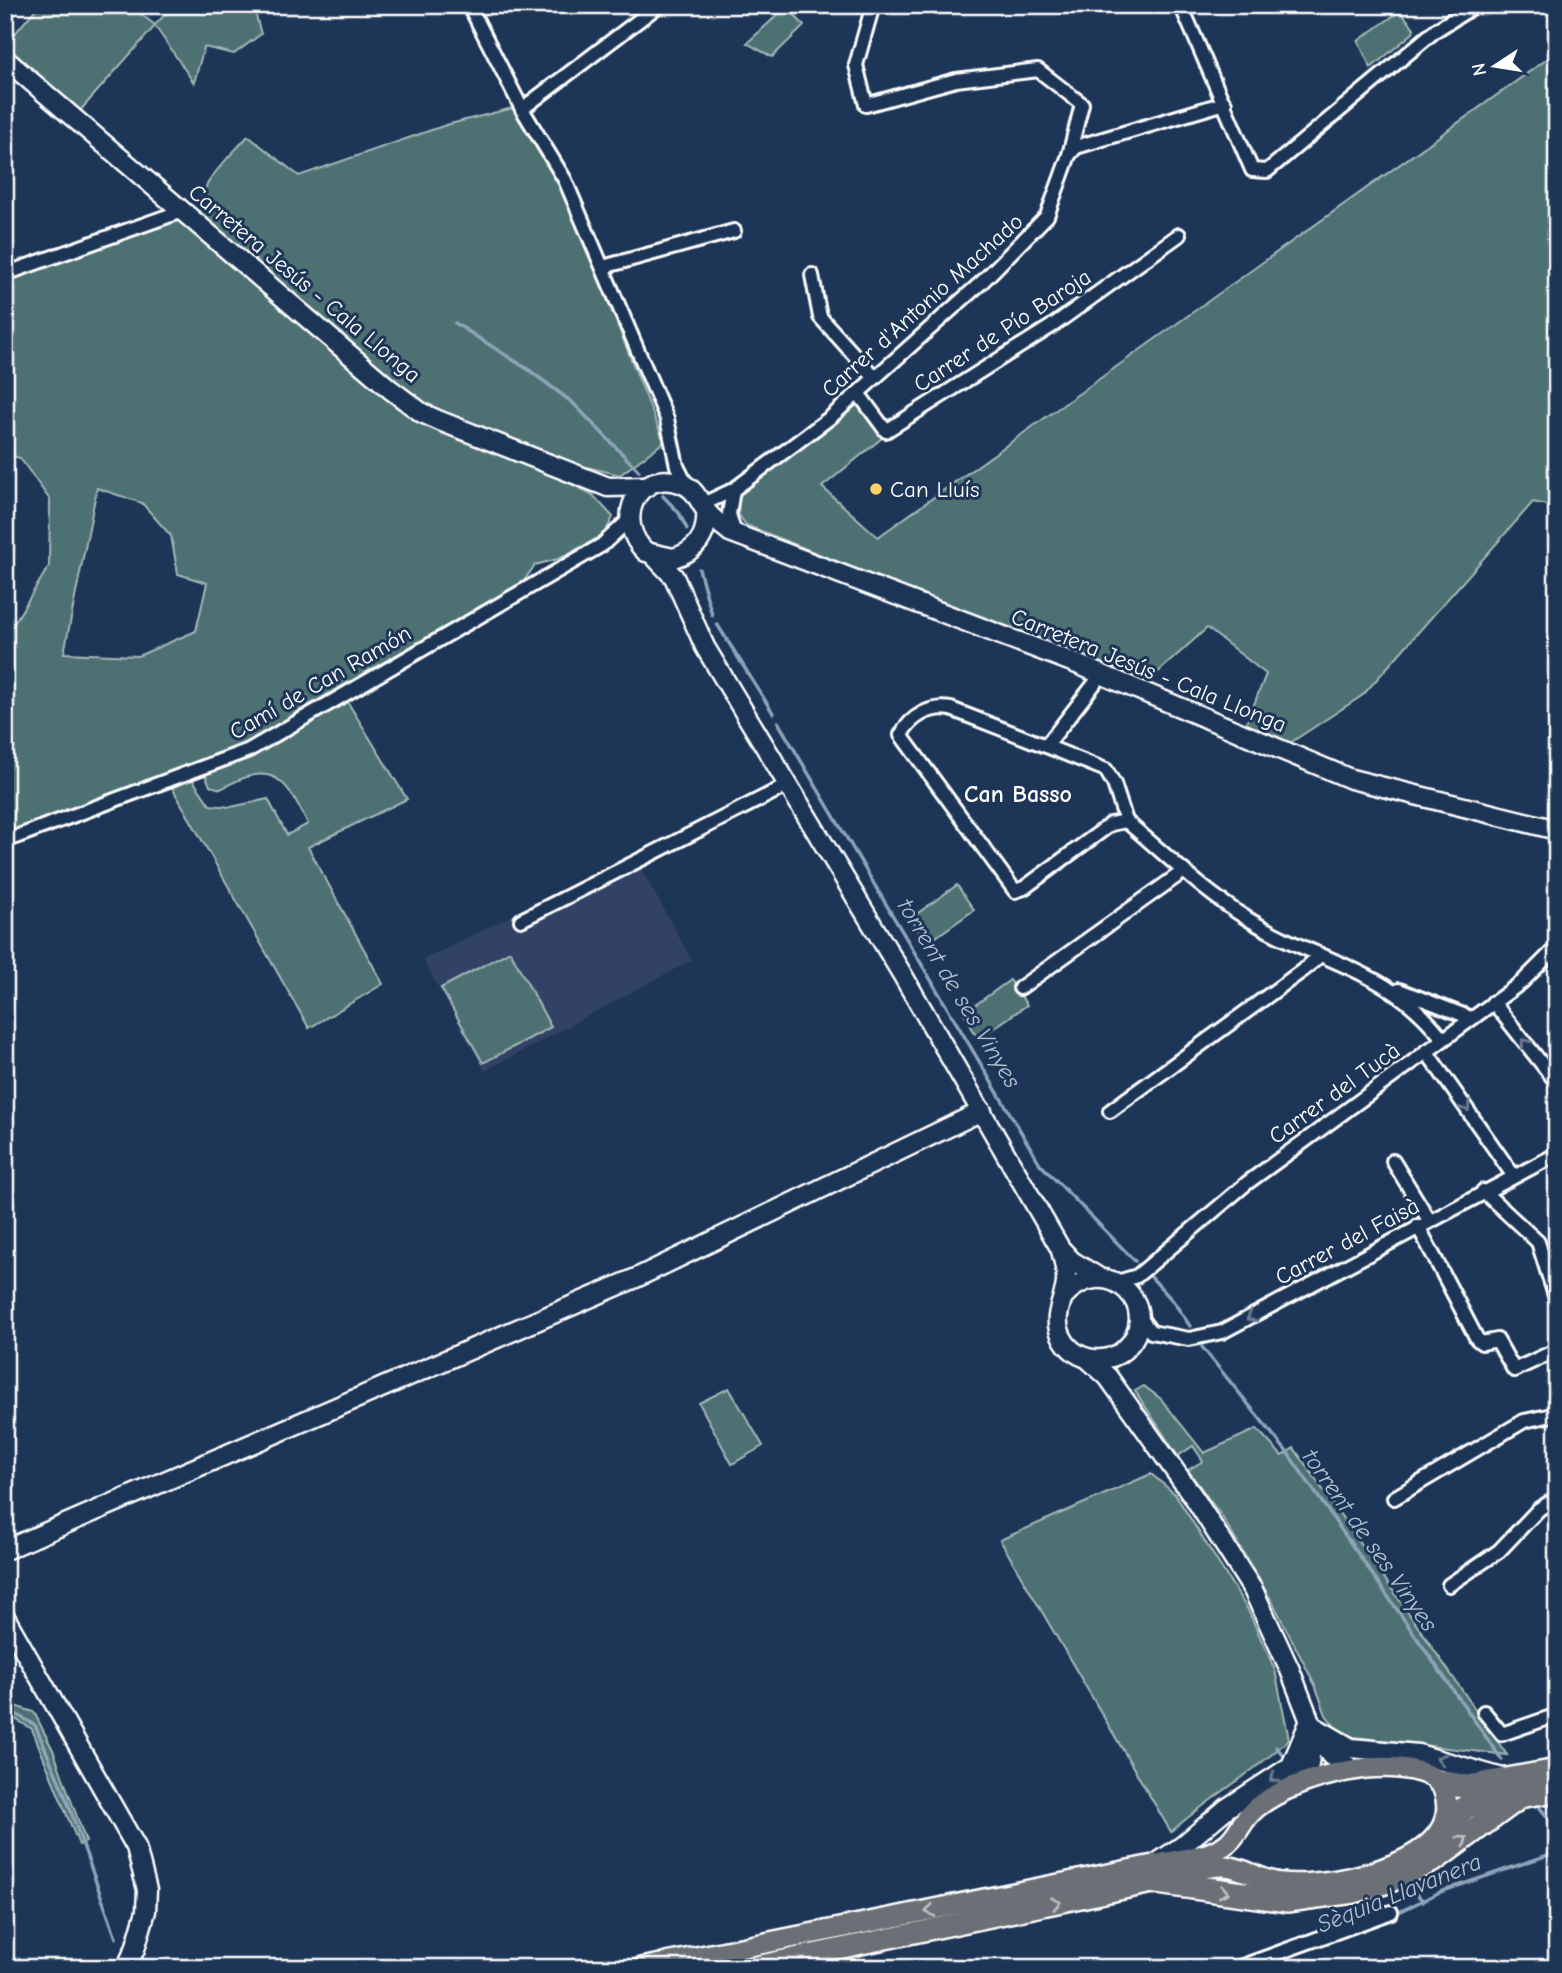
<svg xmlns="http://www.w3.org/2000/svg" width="1562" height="1973" font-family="'Comic Neue',sans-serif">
	<rect width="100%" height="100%" fill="#1d3557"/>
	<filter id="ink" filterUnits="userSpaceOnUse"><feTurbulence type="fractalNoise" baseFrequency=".0143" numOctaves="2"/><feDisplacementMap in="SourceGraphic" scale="14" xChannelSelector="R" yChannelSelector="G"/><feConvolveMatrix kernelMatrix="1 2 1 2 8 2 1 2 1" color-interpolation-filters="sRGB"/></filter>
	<g filter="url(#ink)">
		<polygon fill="#324366" points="633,855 692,960 485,1071 423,960"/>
		<g fill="#4e7172" stroke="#a6b8b8" stroke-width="2" fill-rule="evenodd">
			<polygon points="39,5 129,5 155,25 174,5 253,5 261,34 234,54 204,47 194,83 155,26 78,113 5,51 5,45"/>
			<polygon points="787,6 804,26 772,57 747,43"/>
			<polygon points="1400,11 1414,28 1413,33 1371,68 1358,41"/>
			<polygon points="1557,52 1557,507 1533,502 1363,695 1290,743 1245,727 1266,674 1207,628 1145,684 746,525 738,514 739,495 858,404 882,438 822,487 878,537"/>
			<path d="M513,108L560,181L664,442L620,475L566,462L429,410L394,386L203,221C189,190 229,158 248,136L299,176L446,125Z"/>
			<path d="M176,216L391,398L592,494L613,517L604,535L558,559L535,565L523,582L297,712L254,743L5,834V638L49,566L50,500L20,458L5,454V276ZM97,488L142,503L171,536L178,574L207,583L196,631L138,656L64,653Z"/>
			<path d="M347,701L407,799L308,847L383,984L309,1028L170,784L190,776L210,805L231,807L268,799L287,835L308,824C285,776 271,760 221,789L210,786L204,771L270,747Z"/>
			<polygon points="957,885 974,910 926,944 911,918"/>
			<polygon points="510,951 551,1027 483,1063 441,988"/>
			<polygon points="1010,980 1027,1005 978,1039 964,1013"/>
			<polygon points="1144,1386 1161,1399 1204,1453 1257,1429 1282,1456 1294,1448 1507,1755 1354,1737 1339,1732 1326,1715 1315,1685 1273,1603 1222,1517 1188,1470 1203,1461 1193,1446 1178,1456 1135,1391"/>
			<polygon points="729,1388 763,1446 732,1464 699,1403"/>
			<path d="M1151,1474L1175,1494L1248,1610L1275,1670L1289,1739C1252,1775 1208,1798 1171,1832L1000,1540Z"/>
			<polygon points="5,1703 34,1712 53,1750 86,1842 79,1845 32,1729 5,1713"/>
		</g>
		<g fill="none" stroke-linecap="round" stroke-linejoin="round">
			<g stroke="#8fa4ba" stroke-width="3.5">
				<polyline points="455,323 529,370 573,403 639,471"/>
				<polyline points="663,496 679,513 687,529"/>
				<polyline points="699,569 712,615"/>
				<polyline points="717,624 773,713"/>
				<polyline points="778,722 1040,1164 1135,1261"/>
				<polyline points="1151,1277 1173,1301 1190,1326"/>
				<polyline points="1202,1347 1287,1452 1502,1760"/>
				<polyline points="5,1708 35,1725 65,1795 116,1938"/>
				<polyline points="1276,1747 1284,1756"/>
				<polyline points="1540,1808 1557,1828"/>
				<polyline points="1409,1885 1423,1901"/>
				<polyline points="1393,1915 1440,1892 1557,1852"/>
			</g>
			<defs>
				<g id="street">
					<polyline points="469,5 522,109 565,180 667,419 677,466 687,486"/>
					<polyline points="873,5 856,65 866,105 956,80 1038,70 1082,104 1069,155"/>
					<polyline points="1181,5 1252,170 1267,171 1436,30 1476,5"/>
					<polyline points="522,109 659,5"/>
					<polyline points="603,267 734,231"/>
					<polyline points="5,274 182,211"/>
					<polyline points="812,275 820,317 875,378"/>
					<polyline points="858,393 886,431 1052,326 1179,235"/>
					<polyline points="733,490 729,514 735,534"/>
					<polyline points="703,504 733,490 831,417 982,282 1047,216 1069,155 1076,147 1225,103"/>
					<path d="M1046,746L1106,770L1114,784L1126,821L1111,824L1024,888L1015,891L901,735C911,716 931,705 951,709L1046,746L1102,674"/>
					<path d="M1126,821C1166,855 1204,892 1248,919C1320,964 1387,966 1443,1039"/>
					<polyline points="5,841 249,750 602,545 629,520"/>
					<polyline points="521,920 788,785"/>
					<polyline points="1020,988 1184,871"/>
					<polyline points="1399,990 1471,1018"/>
					<polyline points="1493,1002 1557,1083"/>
					<polyline points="1426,1051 1513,1175"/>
					<polyline points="1110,1111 1306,968 1320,955"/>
					<polyline points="1393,1161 1429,1220"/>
					<polyline points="1483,1191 1538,1242 1557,1302"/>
					<polyline points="1418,1226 1477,1339 1482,1343 1497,1340 1514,1370 1557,1350"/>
					<polyline points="1117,1282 1137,1276 1247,1183 1522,982 1557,947"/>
					<polyline points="1139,1316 1151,1332 1189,1339 1222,1332 1557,1154"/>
					<polyline points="1394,1498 1524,1421 1557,1414"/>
					<polyline points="1449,1585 1499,1551 1539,1509 1557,1498"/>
					<polyline points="1484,1712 1502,1734 1557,1715"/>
					<polyline points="1237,1968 1391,1912"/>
				</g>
				<g id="secondary">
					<polyline points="5,59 390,389 422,413 440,421 608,487 648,486"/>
					<path d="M706,511C708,536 696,552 673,558L646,552C613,522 636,468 680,483C698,489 698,503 709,514C715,521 723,526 730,532L1072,662L1351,779L1557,830"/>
					<polyline points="654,556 674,577 705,647 902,974 1060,1248 1072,1261 1098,1277"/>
					<path d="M1061,1251C1064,1262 1067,1272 1066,1283C1064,1301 1052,1316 1061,1335C1067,1349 1080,1358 1094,1359C1105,1360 1116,1357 1124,1350C1167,1311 1108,1247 1063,1297"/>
					<polyline points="1088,1359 1108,1377 1195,1499 1253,1590 1290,1670 1316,1737 1331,1756 1355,1770"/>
					<polyline points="5,1550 636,1278 982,1111"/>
					<polyline points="5,1617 136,1847 147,1890 146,1911 135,1949 126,1968"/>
					<polyline points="1313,1726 1351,1748 1418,1754 1506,1779"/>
					<polyline points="1295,1787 1309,1764 1312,1737"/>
					<polyline points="1157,1863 1182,1846 1227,1808 1291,1766 1309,1723"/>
				</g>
				<path id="primary" d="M641,1968L1203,1855C1242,1843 1233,1827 1257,1807C1296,1776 1398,1750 1440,1782C1480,1859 1334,1889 1281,1883C1261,1881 1246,1868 1225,1866C1203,1865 1179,1876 1157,1882L747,1968"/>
				<g id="highway">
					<polyline points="1440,1782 1468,1787 1557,1771"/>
					<polyline points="1446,1825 1466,1807 1478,1802 1557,1790"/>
					<polyline points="1157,1882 1287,1900 1354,1891 1388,1881 1435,1859 1522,1795"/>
				</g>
			</defs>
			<use href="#street" stroke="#fff" stroke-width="18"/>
			<use href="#secondary" stroke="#fff" stroke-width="23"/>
			<use href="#primary" stroke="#fff" stroke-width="24"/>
			<use href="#highway" stroke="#fff" stroke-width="28"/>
			<use href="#street" stroke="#1d3557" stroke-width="12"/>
			<use href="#secondary" stroke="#1d3557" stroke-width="18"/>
			<use href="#primary" stroke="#6b6f75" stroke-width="19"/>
			<use href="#highway" stroke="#6b6f75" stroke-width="23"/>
		</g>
		<defs><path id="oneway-chevron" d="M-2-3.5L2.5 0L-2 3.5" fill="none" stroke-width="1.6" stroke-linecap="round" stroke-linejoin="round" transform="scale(1.75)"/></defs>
		<g stroke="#6c7c92">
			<use href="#oneway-chevron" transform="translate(1525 1043) rotate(-128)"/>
			<use href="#oneway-chevron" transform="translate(1466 1107) rotate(55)"/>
			<use href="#oneway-chevron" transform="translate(1251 1317) rotate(152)"/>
			<use href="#oneway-chevron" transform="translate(1441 1759) rotate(-164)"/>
			<use href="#oneway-chevron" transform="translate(1274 1778) rotate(149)"/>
		</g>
		<g stroke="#bcbec1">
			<use href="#oneway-chevron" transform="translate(1463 1840) rotate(-37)"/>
			<use href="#oneway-chevron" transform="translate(1224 1892) rotate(12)"/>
			<use href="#oneway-chevron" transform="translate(1056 1903) rotate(-12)"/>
			<use href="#oneway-chevron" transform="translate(930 1911) rotate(168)"/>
		</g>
	</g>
	<circle fill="#ffd166" stroke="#1d3557" stroke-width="2.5" cx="876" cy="489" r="7"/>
	<g text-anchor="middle" stroke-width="6" stroke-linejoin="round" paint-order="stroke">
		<g font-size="23" fill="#fff" stroke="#1d3557">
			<text transform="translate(305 283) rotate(40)" y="8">Carretera Jesús - Cala Llonga</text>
			<text transform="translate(922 305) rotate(-42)" y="8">Carrer d'Antonio Machado</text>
			<text transform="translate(1002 330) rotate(-33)" y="8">Carrer de Pío Baroja</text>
			<text transform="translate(1149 670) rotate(22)" y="8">Carretera Jesús - Cala Llonga</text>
			<text transform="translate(320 682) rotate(-30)" y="8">Camí de Can Ramón</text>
			<text transform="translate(1334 1093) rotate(-36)" y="8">Carrer del Tucà</text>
			<text transform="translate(1347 1241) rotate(-28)" y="8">Carrer del Faisà</text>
		</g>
		<g font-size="23" fill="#fff" stroke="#1d3557" text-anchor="start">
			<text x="890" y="497">Can Lluís</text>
		</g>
		<g font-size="24" font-weight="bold" fill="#fff" stroke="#1d3557">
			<text x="1018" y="802">Can Basso</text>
		</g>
		<g font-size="24" font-style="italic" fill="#b5c3d1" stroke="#1d3557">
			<text transform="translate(959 993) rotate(59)" y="8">torrent de ses Vinyes</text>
			<text transform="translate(1370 1540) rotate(55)" y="8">torrent de ses Vinyes</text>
			<text transform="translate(1399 1893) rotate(-22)" y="8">Sèquia Llavanera</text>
		</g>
	</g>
	<rect width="1562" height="1973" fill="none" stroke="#1d3557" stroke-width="28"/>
	<rect x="14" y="14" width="1534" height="1945" fill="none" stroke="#fff" stroke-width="2.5" filter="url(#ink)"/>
	<g transform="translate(1495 66) rotate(258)" stroke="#1d3557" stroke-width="5" paint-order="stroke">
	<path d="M0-5L12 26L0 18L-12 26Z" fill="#ffffff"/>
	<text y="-10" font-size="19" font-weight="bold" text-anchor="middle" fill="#ffffff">N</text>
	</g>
</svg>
